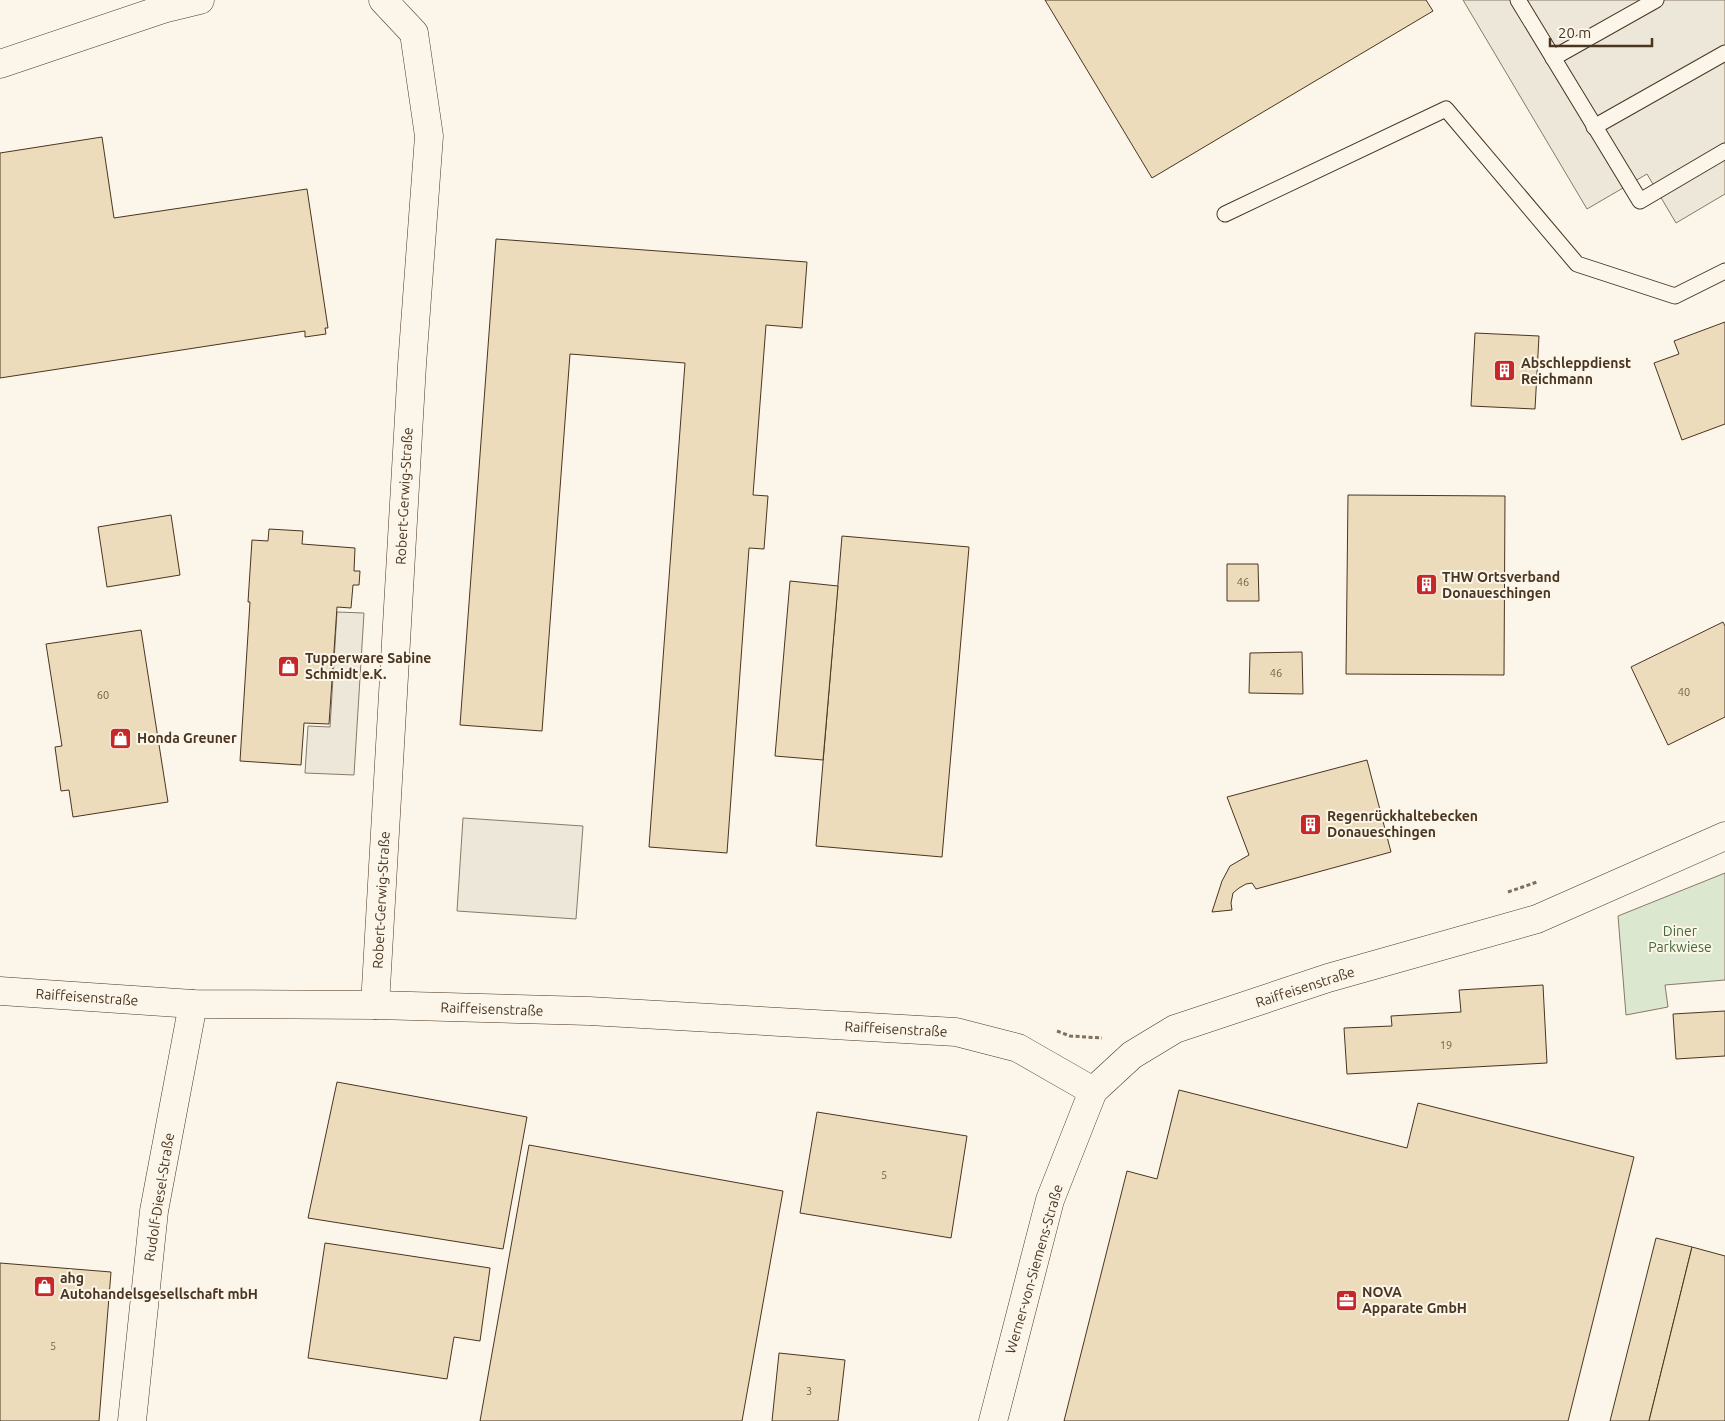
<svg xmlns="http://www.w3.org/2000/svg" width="1725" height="1421" font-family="Ubuntu,sans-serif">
	<rect width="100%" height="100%" fill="#fbf6e9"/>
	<polygon fill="#dce7d0" stroke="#887966" points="1725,873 1725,980 1665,985 1668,1007 1626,1015 1618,916"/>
	<g fill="#ede7d9" stroke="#887966">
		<polygon points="1463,0 1725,0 1725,194 1676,223 1647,174 1587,209"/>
		<polygon points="337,612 364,613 354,775 305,773 308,726 330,727"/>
		<polygon points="463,818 583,826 576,919 457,911"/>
	</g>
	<g fill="#ecdcbc" stroke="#4a3520">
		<polygon points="1045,0 1426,0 1433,11 1152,178"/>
		<polygon points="102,137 114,218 307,189 328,328 325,328 326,334 305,337 305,331 0,378 0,153"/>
		<polygon points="496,239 807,262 802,328 766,325 753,495 768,496 764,549 749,548 727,853 649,847 685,363 570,354 542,731 460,725"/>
		<polygon points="1725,322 1725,424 1682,440 1654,363 1679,354 1674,341"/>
		<polygon points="1475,333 1539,336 1535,409 1471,406"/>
		<polygon points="1348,495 1505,496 1504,675 1346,674"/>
		<polygon points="171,515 180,575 107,587 98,527"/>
		<polygon points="269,529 303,531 302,544 355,548 354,571 360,571 359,585 353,585 351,608 337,607 329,724 304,723 301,765 240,761 250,602 248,602 252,540 268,541"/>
		<polygon points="842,536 969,547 942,857 816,846"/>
		<polygon points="1227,564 1258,564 1259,601 1227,601"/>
		<polygon points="790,581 838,586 823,760 775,756"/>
		<polygon points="1723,622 1725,626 1725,717 1668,745 1631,667"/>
		<polygon points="141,630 168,802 73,817 69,790 61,791 55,747 62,746 46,644"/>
		<polygon points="1302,652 1303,694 1249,693 1250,653"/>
		<polygon points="1367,760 1391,852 1256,889 1252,883 1246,884 1239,888 1233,893 1231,903 1232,910 1212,912 1222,881 1230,866 1249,855 1227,797"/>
		<polygon points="1543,985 1547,1063 1347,1074 1344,1028 1392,1026 1391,1016 1461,1012 1459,990"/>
		<polygon points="1725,1011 1725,1056 1676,1059 1673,1014"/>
		<polygon points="337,1082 527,1117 503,1249 308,1218"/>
		<polygon points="1179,1090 1407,1148 1418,1103 1634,1157 1568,1421 1064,1421 1127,1171 1157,1179"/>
		<polygon points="817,1112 967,1136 951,1238 800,1213"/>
		<polygon points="529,1145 783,1191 742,1421 480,1421"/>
		<polygon points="1656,1238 1692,1247 1649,1421 1610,1421"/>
		<polygon points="325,1243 490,1268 480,1341 454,1337 447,1379 308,1358"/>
		<polygon points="1692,1247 1725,1256 1725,1421 1649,1421"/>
		<polygon points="0,1263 111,1272 99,1421 0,1421"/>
		<polygon points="779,1353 845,1360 838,1421 772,1421"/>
	</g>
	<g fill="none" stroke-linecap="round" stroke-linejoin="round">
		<defs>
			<g id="service">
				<polyline points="1518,0 1640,201 1725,151"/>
				<polyline points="1553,58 1656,0"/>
				<polyline points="1594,127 1725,53"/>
				<polyline points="1225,214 1446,109 1577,264 1675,296 1725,271"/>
			</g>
			<g id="minor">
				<polyline points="0,64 163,9 200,0"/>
				<polyline points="0,991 193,1004 375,1005 589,1011 956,1032 1018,1048 1093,1091 1132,1055 1175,1029 1328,978 1537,919 1725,836"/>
				<polyline points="375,1005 412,365 429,136 414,33 383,0"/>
				<polyline points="132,1421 154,1211 193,1004"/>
				<polyline points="993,1421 1050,1200 1093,1091"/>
			</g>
		</defs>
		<use href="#service" stroke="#4a3520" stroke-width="17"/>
		<use href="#minor" stroke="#4a3520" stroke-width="29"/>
		<g stroke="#7f6f5c" stroke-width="3" stroke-dasharray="4 2.5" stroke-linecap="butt">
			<polyline points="1508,892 1537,882"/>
			<polyline points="1057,1031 1070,1036 1102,1038"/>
		</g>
		<use href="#service" stroke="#fbf6e9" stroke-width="15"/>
		<use href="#minor" stroke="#fbf6e9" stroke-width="28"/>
	</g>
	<defs>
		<symbol id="building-square" viewBox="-11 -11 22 22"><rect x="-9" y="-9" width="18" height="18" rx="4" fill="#c62828" stroke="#fbf6e9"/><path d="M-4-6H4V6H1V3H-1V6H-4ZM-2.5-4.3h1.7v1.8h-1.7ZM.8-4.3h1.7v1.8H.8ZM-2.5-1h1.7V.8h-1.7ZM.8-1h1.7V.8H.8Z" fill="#fff"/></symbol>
		<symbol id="shop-square" viewBox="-11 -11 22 22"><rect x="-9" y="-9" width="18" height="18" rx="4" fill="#c62828" stroke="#fbf6e9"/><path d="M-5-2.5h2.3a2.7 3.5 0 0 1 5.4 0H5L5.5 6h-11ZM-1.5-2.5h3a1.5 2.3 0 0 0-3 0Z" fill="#fff"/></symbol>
		<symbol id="office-square" viewBox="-11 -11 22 22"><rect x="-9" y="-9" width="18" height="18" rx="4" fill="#c62828" stroke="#fbf6e9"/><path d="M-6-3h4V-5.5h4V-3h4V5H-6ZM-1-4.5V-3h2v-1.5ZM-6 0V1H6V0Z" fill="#fff"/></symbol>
	</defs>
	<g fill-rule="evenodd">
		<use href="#building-square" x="1492" y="358" width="25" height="25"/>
		<use href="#building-square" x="1414" y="572" width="25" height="25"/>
		<use href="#shop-square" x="276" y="654" width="25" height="25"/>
		<use href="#shop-square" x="108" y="726" width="25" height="25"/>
		<use href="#building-square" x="1298" y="812" width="25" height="25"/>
		<use href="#shop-square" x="32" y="1274" width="25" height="25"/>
		<use href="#office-square" x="1334" y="1288" width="25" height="25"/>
	</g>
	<g text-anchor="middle" stroke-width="4" stroke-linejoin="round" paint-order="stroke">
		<g font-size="11" fill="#725f47">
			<text x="1243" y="586">46</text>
			<text x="1276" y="677">46</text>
			<text x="1684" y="696">40</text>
			<text x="103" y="699">60</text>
			<text x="1446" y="1049">19</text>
			<text x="884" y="1179">5</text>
			<text x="53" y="1350">5</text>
			<text x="809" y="1395">3</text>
		</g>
		<g font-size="14" font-weight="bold" fill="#4a3520" stroke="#fbf6e9" text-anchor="start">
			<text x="1521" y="368">Abschleppdienst<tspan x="1521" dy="16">Reichmann</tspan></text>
			<text x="1442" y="582">THW Ortsverband<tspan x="1442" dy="16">Donaueschingen</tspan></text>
			<text x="305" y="663">Tupperware Sabine<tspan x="305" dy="16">Schmidt e.K.</tspan></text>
			<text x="137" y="743">Honda Greuner</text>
			<text x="1327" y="821">Regenrückhaltebecken<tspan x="1327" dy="16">Donaueschingen</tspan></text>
			<text x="60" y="1283">ahg<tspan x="60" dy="16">Autohandelsgesellschaft mbH</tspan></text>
			<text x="1362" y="1297">NOVA<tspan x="1362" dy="16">Apparate GmbH</tspan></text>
		</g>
		<g font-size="14" fill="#4a3520" stroke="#fbf6e9">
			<text transform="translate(404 496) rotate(-87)" y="5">Robert-Gerwig-Straße</text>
			<text transform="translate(381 900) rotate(-87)" y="5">Robert-Gerwig-Straße</text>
			<text transform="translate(1305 987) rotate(-18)" y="5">Raiffeisenstraße</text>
			<text transform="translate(87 997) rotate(4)" y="5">Raiffeisenstraße</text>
			<text transform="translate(492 1009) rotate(2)" y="5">Raiffeisenstraße</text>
			<text transform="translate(896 1029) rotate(3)" y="5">Raiffeisenstraße</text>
			<text transform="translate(159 1197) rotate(-81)" y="5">Rudolf-Diesel-Straße</text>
			<text transform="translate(1034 1269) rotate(-74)" y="5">Werner-von-Siemens-Straße</text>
		</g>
		<g font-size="14" fill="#436837" stroke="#fbf6e9">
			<text x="1680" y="936">Diner<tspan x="1680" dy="16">Parkwiese</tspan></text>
		</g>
	</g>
	<path d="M1550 38v8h102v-8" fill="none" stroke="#4a3520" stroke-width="2.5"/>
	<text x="1558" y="38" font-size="15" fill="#4a3520" stroke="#fbf6e9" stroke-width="4" paint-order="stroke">20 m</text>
</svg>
